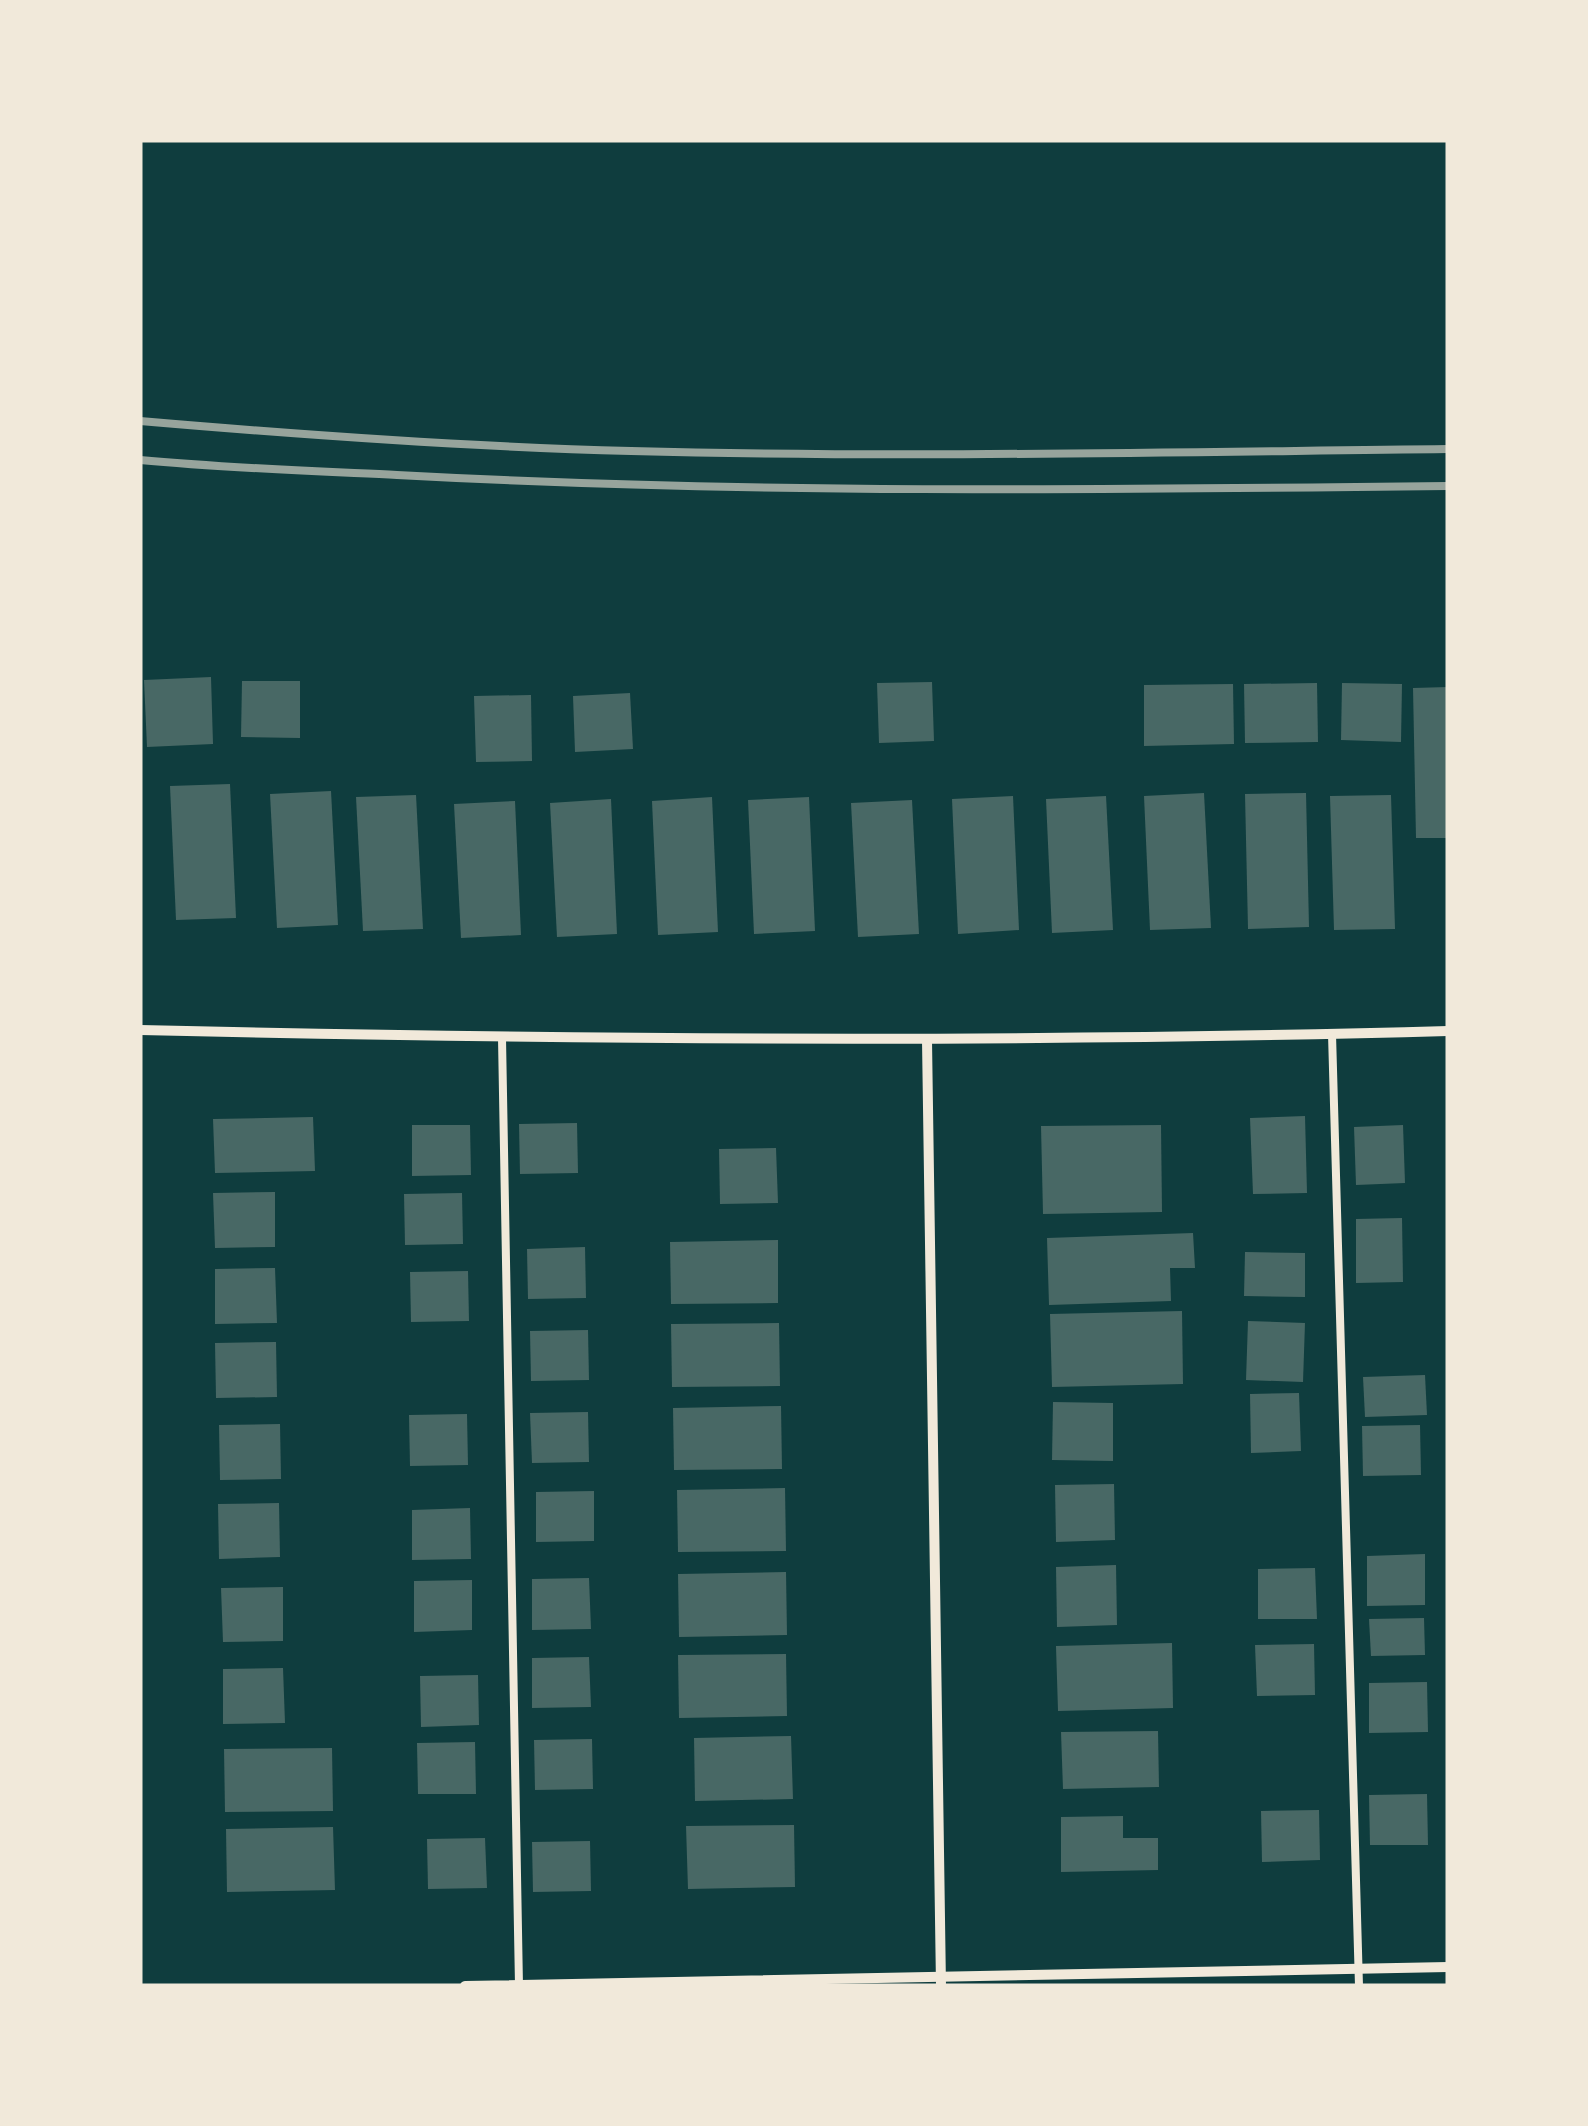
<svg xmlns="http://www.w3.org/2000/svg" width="1588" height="2126" font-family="Figtree,sans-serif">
	<rect width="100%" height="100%" fill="#0f3d3e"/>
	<g fill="#486865">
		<polygon points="211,677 213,744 147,747 144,680"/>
		<polygon points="242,681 300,681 300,738 241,737"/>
		<polygon points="932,682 934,741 879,743 877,683"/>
		<polygon points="1317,683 1318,742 1245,743 1244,684"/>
		<polygon points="1342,683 1402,684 1401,742 1341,740"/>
		<polygon points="1233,684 1234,744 1144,746 1144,685"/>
		<polygon points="1448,687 1448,838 1416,838 1413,688"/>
		<polygon points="630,693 633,749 575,752 573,696"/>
		<polygon points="531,695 532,761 476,762 474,696"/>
		<polygon points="230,784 236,918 176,920 170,786"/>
		<polygon points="331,791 338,925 277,928 270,794"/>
		<polygon points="1204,793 1211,928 1150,930 1144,796"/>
		<polygon points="1306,793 1309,927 1248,929 1245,794"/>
		<polygon points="416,795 423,929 363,931 356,797"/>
		<polygon points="1391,795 1395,929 1334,930 1330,796"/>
		<polygon points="1013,796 1019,930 958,934 952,799"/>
		<polygon points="1106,796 1113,930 1052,933 1046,799"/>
		<polygon points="712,797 718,932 658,935 652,801"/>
		<polygon points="809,797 815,931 754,934 748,800"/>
		<polygon points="611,799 617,934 557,937 550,803"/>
		<polygon points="912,800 919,934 858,937 851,803"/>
		<polygon points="515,801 521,935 461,938 454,804"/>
		<polygon points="1305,1116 1307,1193 1253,1194 1250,1118"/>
		<polygon points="313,1117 315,1171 215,1173 213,1119"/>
		<polygon points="577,1123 578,1173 520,1174 519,1124"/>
		<polygon points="412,1125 470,1125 471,1175 412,1176"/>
		<polygon points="1161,1125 1162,1212 1043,1214 1041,1126"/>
		<polygon points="1403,1125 1405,1183 1356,1185 1354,1127"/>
		<polygon points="776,1148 778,1203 720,1204 719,1149"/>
		<polygon points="275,1192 275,1247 215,1248 213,1193"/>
		<polygon points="462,1193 463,1244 405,1245 404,1194"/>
		<polygon points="1402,1218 1403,1282 1356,1283 1356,1219"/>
		<polygon points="1193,1233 1195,1268 1170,1268 1171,1301 1049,1305 1047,1238"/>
		<polygon points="778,1240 778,1303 671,1304 670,1242"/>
		<polygon points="585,1247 586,1298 528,1299 527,1249"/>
		<polygon points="1245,1252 1305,1253 1305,1297 1244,1296"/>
		<polygon points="275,1268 277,1323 215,1324 215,1269"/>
		<polygon points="468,1271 469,1321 411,1322 410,1272"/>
		<polygon points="1182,1311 1183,1384 1052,1387 1050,1314"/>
		<polygon points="1248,1321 1305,1323 1303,1382 1246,1380"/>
		<polygon points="779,1323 780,1386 672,1387 671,1324"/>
		<polygon points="588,1330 589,1380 531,1381 530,1331"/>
		<polygon points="276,1342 277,1397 216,1398 215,1343"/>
		<polygon points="1425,1375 1427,1415 1365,1417 1363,1377"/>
		<polygon points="1299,1393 1301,1451 1251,1453 1250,1394"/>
		<polygon points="1053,1402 1113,1403 1113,1461 1052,1460"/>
		<polygon points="781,1406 782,1469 674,1470 673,1408"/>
		<polygon points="588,1412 589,1462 532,1463 530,1413"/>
		<polygon points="467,1414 468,1465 410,1466 409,1415"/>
		<polygon points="280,1424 281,1479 220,1480 219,1425"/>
		<polygon points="1420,1425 1421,1475 1363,1476 1362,1426"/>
		<polygon points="1114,1484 1115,1540 1056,1542 1055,1485"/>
		<polygon points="785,1488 786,1551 678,1552 677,1490"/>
		<polygon points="594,1491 594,1541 536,1542 536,1492"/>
		<polygon points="279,1503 280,1557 219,1559 218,1504"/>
		<polygon points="470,1508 471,1559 412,1560 412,1510"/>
		<polygon points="1425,1554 1425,1605 1367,1606 1367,1556"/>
		<polygon points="1116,1565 1117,1625 1057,1627 1056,1567"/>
		<polygon points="1315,1568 1317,1619 1258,1619 1258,1569"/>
		<polygon points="786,1572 787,1635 679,1637 678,1574"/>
		<polygon points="589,1578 591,1629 532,1630 532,1579"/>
		<polygon points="472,1580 472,1630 414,1632 414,1581"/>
		<polygon points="283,1587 283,1641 223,1642 221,1588"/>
		<polygon points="1424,1618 1425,1655 1371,1656 1369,1619"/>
		<polygon points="1172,1643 1173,1708 1058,1711 1056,1646"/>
		<polygon points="1314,1644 1315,1695 1257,1696 1255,1645"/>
		<polygon points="786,1654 787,1716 679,1718 678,1655"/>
		<polygon points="589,1657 591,1707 532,1708 532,1658"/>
		<polygon points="283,1668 285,1723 223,1724 223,1669"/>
		<polygon points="478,1675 479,1725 421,1727 420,1676"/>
		<polygon points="1427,1682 1428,1732 1369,1733 1369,1683"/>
		<polygon points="1158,1731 1159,1787 1063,1789 1061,1732"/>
		<polygon points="791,1736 793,1799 695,1801 694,1738"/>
		<polygon points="592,1739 593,1789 535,1790 534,1740"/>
		<polygon points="475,1742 476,1794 418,1794 417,1743"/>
		<polygon points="332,1748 333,1811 225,1812 224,1749"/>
		<polygon points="1427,1794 1428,1845 1370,1845 1369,1795"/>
		<polygon points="1319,1810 1320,1860 1262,1862 1261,1811"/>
		<polygon points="1123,1816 1123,1838 1158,1838 1158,1870 1061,1872 1061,1817"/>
		<polygon points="794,1825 795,1887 688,1889 686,1826"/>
		<polygon points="333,1827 335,1890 227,1892 226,1829"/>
		<polygon points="485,1838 487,1888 428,1889 427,1839"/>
		<polygon points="590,1841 591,1891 533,1892 532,1842"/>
	</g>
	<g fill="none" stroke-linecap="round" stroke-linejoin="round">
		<g stroke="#f1e9da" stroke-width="8">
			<polyline points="1332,1034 1359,1986"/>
			<polyline points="502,1038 519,1986"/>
		</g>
		<g stroke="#f1e9da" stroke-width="10">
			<path d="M140,1030C576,1040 1012,1043 1448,1031"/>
			<polyline points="927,1040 941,1986"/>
			<polyline points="465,1986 1448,1967"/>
		</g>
		<g stroke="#97a49c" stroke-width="8">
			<path d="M140,421C303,435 467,447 631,451C903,458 1176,452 1448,449"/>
			<path d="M140,460C225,468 311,471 397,475C747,494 1098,490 1448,486"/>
		</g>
	</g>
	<rect width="1588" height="2126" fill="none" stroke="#f1e9da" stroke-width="285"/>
</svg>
